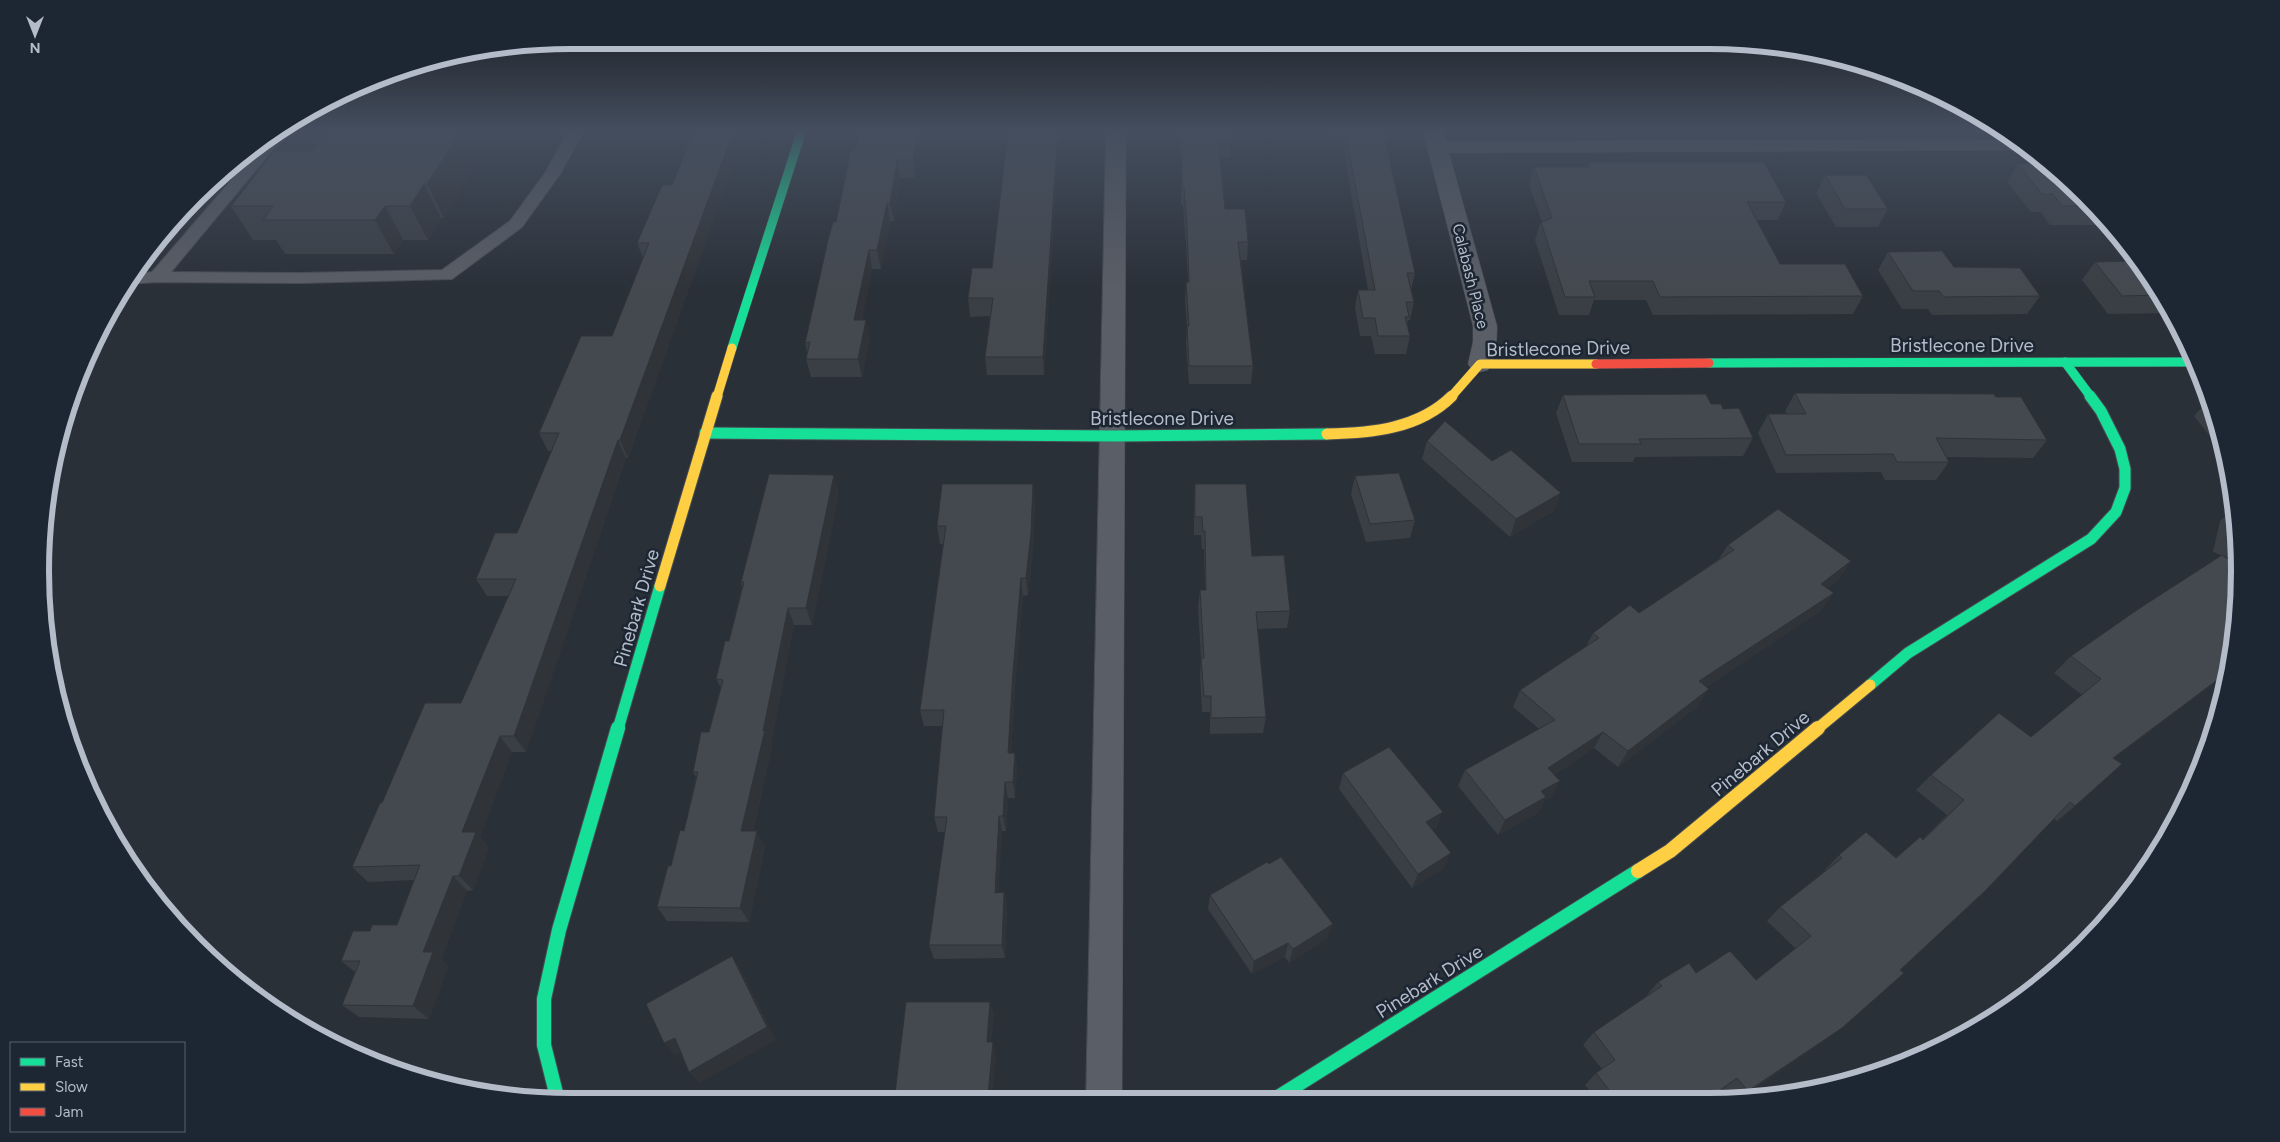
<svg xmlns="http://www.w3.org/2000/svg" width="2280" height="1142" font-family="Figtree,sans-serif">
	<rect width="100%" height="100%" fill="#2a3038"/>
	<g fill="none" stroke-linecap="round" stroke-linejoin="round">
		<defs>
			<polygon id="lane" points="277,130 297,130 295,133 288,135 270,153 171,272 301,273 442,270 510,221 545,173 568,132 567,130 584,131 560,174 522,227 452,279 301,283 157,282 126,284 134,274 152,272 260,147"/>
			<g id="street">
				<polygon points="1106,130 1126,130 1122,1099 1086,1099"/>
				<path d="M1442,130L1446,141L2017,140L2033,150L1449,153L1497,326C1497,341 1496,357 1488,370L1480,372L1472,370L1468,364L1473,342V326L1423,131Z"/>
			</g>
			<g id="fast-far2">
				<polyline points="732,348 802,130"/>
				<polyline points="2065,362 2091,397"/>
				<polyline points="1709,363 2194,362"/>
			</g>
			<g id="fast-far1">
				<polyline points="705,433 1114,436 1327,434"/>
				<polyline points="1870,685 1908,653 2091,539 2116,512 2125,488 2125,469 2120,449 2101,411 2090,396"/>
				<polyline points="618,729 660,586"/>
			</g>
			<g id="fast">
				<polyline points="1275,1099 1638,871"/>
				<polyline points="558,1101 544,1045 544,999 559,930 618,728"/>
			</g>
			<g id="slow-far2">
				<polyline points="717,397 732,348"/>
				<polyline points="1451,397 1480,364 1596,364"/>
			</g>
			<g id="slow-far1">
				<path d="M1327,434C1371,433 1419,429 1452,396"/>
				<polyline points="660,586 717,396"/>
				<polyline points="1817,729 1870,685"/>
			</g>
			<polyline id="slow" points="1638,871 1670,851 1818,728"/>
			<polyline id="jam" points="1596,364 1709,363"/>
		</defs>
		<use href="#lane" stroke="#484c53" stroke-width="2"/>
		<use href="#street" stroke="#484c53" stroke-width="1"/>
		<use href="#fast-far2" stroke="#484c53" stroke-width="10"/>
		<use href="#fast-far1" stroke="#484c53" stroke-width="13"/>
		<use href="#fast" stroke="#484c53" stroke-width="16"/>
		<use href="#slow-far2" stroke="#484c53" stroke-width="10"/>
		<use href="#slow-far1" stroke="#484c53" stroke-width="13"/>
		<use href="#slow" stroke="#484c53" stroke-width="16"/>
		<use href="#jam" stroke="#484c53" stroke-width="10"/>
		<use href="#lane" fill="#5a5e66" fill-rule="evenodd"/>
		<use href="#street" fill="#5a5e66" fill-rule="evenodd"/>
		<use href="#fast-far2" stroke="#16e098" stroke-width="9"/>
		<use href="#fast-far1" stroke="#16e098" stroke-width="11"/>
		<use href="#fast" stroke="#16e098" stroke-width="14"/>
		<use href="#slow-far2" stroke="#ffcf43" stroke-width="9"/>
		<use href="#slow-far1" stroke="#ffcf43" stroke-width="11"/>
		<use href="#slow" stroke="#ffcf43" stroke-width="14"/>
		<use href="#jam" stroke="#f24e42" stroke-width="9"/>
	</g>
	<g fill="#3a3f45">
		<polygon points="333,130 491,130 494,137 444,218 441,218 428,240 403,240 394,254 285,254 276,240 253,240 231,206 312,151 327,138"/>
		<polygon points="695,130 746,130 628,458 626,458 526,752 512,752 480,837 489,848 473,890 467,891 441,959 448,966 429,1019 359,1017 342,1005 355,972 341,961 370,931 397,925 414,880 368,882 352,867 382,803 461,703 508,596 487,596 476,579 517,533 552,451 548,451 539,433 612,336 643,258 637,243 672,185"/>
		<polygon points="859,130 904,130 904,132 921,149 915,178 900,178 894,221 890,221 881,269 872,269 862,320 866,320 870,338 862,377 811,377 806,359 807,352 805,343 855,149"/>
		<polygon points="1060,130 1044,375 987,375 985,357 990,316 970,317 968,298 992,268"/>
		<polygon points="1178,130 1230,130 1231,139 1230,157 1220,157 1225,209 1248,242 1247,260 1241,260 1253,366 1251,384 1189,384 1186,344 1187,326 1185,300 1186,282 1188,282 1186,245 1183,205 1181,205 1181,157 1179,157"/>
		<polygon points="1324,130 1383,130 1415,273 1411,290 1414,302 1410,320 1408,320 1407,325 1410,336 1406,354 1375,354 1371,336 1360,336 1355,308 1358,290 1368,290 1342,141 1326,141"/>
		<polygon points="1588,162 1786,202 1778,220 1757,220 1780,264 1863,296 1853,314 1653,315 1646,300 1594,300 1589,315 1559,315 1535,240 1541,222 1542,222 1529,185 1534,167 1586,167"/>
		<polygon points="2047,163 2108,221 2111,225 2050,225 2041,212 2031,212 2007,182 2018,164"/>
		<polygon points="1825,175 1888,209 1878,227 1836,227 1816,193"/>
		<polygon points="1888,252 1954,267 2040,296 2027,314 1932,315 1928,309 1902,309 1878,270"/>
		<polygon points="2137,261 2169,305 2172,313 2108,314 2082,280 2095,262"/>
		<polygon points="1795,393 1996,397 2047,440 2033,458 1946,457 1949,462 1936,480 1885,480 1881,472 1776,473 1758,433 1768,414 1787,414 1785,411"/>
		<polygon points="1563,395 1711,404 1723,409 1753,438 1743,456 1635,457 1633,462 1572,462 1556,413"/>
		<polygon points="2210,398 2212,400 2225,455 2194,416"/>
		<polygon points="1427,441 1492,461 1554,511 1510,537 1422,459"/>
		<polygon points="1355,476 1415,520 1410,538 1366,542 1351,494"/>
		<polygon points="1033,484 1035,502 1033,551 1028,595 1023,596 1015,688 1011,753 1015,753 1017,769 1015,798 1008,798 1006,831 1002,831 998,893 1004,892 1007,906 1005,958 934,959 929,945 945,832 938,832 934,817 942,726 924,726 920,710 943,544 940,544 937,526"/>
		<polygon points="1195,484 1252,556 1290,611 1287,628 1257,629 1266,717 1263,733 1210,734 1210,712 1202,712 1200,675 1201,658 1198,607 1200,590 1205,590 1204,549 1202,549 1201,535 1194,535 1194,502"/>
		<polygon points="839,493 812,625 794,625 771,744 772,747 753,831 765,846 749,922 667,921 657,907 684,831 696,777 693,772 709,732 721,688 716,679 729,641 742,587 741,582"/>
		<polygon points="2236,506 2237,561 2213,552 2220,521"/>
		<polygon points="1728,545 1851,561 1839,579 1827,588 1822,610 1706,687 1698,706 1618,767 1594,748 1554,775 1552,797 1544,801 1538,813 1498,835 1458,786 1465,770 1539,729 1513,707 1520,690 1586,647 1593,633 1639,613 1719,559"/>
		<polygon points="2137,610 2114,759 2075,806 2057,821 2054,819 1900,970 1826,1040 1740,1098 1731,1098 1724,1089 1711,1098 1596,1098 1585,1085 1596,1073 1602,1069 1583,1045 1594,1032 1648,996 1647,995 1658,982 1696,973 1756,980 1796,949 1767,921 1780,907 1825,871 1825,870 1839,855 1896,858 1923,839 1947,815 1916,790 1931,775 2031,737 2082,695 2054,673 2071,656"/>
		<polygon points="1343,773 1437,827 1432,830 1444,868 1412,888 1339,789"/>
		<polygon points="1210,895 1328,938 1289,963 1285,957 1252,974 1208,909"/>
		<polygon points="994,1014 991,1042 996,1054 992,1100 898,1100 895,1094"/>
	</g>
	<g fill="#303338">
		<polygon points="462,130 491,130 494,137 444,218 427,184"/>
		<polygon points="734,130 746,130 628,458 620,440"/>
		<polygon points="1058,130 1060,130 1044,375 1043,357"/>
		<polygon points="919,132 921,149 915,178 913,160"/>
		<polygon points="897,160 900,178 894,221 890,203"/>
		<polygon points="424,184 441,218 428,240 410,206"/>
		<polygon points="887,203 890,221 881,269 877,250"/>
		<polygon points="385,206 403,240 394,254 375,220"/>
		<polygon points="869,250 872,269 859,338 854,320"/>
		<polygon points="866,320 870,338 862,377 858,359"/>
		<polygon points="618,440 626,458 526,752 514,736"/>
		<polygon points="834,475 839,493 812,625 806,608"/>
		<polygon points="1033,484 1035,502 1033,551 1028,595 1026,578"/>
		<polygon points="1561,493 1554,511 1510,537 1516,519"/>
		<polygon points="1851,561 1839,579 1809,601 1821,584"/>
		<polygon points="1021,578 1023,596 1015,688 1010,769 1008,753 1013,672"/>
		<polygon points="1834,593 1822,610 1689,698 1699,681"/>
		<polygon points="788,608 794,625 771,744 772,747 749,846 741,831 763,731"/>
		<polygon points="2228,672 2228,673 2094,774 2113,758"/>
		<polygon points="1709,689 1698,706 1618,767 1628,751"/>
		<polygon points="1603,732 1594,748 1540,784 1548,768"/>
		<polygon points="500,736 512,752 480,837 489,848 473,890 459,876 462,832"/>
		<polygon points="1015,753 1017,769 1015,798 1013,782"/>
		<polygon points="1560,781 1552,797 1544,801 1538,813 1498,835 1505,820 1541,791"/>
		<polygon points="1005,782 1008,798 1006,831 1003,816"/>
		<polygon points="1443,812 1437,827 1421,837 1426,822"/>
		<polygon points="999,816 1002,831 998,907 995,893"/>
		<polygon points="757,831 765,846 749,922 740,908"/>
		<polygon points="1451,853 1444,868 1412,888 1418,874"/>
		<polygon points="453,876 467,891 441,959 448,966 429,1019 413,1006 423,952"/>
		<polygon points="1004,892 1007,906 1005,958 1002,945"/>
		<polygon points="1333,924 1328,938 1289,963 1293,949"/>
		<polygon points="1288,943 1285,957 1252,974 1254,961"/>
		<polygon points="732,956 741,969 776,1040 700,1083 689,1072"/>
		<polygon points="990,1002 994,1014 990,1054 987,1042"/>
		<polygon points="1842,1028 1826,1040 1739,1098 1748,1091"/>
		<polygon points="675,1038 686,1050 675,1055 664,1043"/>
		<polygon points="993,1042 996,1054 992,1100 989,1100 988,1095"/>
		<polygon points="1737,1078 1711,1098 1709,1098"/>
	</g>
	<g fill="#444950" stroke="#303338">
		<polygon points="333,130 462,130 427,184 424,184 410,206 385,206 375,220 263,220 273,206 231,206 274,151 312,151 322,138 327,138"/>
		<polygon points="695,130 734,130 620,440 618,440 514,736 500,736 462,832 476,832 459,876 453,876 423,952 433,952 413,1006 342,1005 360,961 341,961 353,931 370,931 372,925 397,925 420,865 352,867 380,803 382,803 425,703 461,703 516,579 476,579 495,533 517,533 559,433 539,433 581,336 612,336 649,243 637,243 662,185 672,185"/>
		<polygon points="859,130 898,130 897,132 919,132 913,160 897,160 890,203 887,203 877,250 869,250 854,320 866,320 858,359 806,359 810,342 805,343 828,240 833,222 836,222 851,149 855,149"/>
		<polygon points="1008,130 1058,130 1043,357 985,357 993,298 968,298 972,268 992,268"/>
		<polygon points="1179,130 1230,130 1231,139 1218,139 1225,209 1245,209 1248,242 1238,242 1253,366 1189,366 1187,326 1189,326 1186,282 1189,282 1187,227 1184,187 1182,187 1182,139 1180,139"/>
		<polygon points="1345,130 1383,130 1415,273 1407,273 1414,302 1406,302 1409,317 1405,317 1410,336 1378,336 1375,318 1363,318 1358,290 1375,290"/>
		<polygon points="1588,162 1764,162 1786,202 1747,202 1780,264 1845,264 1863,296 1660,297 1653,281 1589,281 1595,297 1565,297 1541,222 1552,218 1534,167 1590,167"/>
		<polygon points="2047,163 2093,206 2062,206 2053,194 2042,194 2018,164"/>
		<polygon points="1825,175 1866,175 1888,209 1845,209"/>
		<polygon points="1942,251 1954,267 2020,268 2040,296 1944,297 1939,291 1913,291 1888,252"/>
		<polygon points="2137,261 2161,295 2122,296 2095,262"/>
		<polygon points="1795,393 1994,394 1996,397 2021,397 2047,440 1936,438 1949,462 1897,462 1893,454 1786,455 1768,414 1806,414"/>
		<polygon points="1706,394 1711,404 1721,404 1723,409 1739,408 1753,438 1639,439 1641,444 1579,444 1563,395"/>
		<polygon points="1445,421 1492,461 1511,450 1561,493 1516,519 1427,441"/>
		<polygon points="1399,473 1415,520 1370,524 1355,476"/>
		<polygon points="769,474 834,475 806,608 788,608 763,731 765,730 741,831 757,831 740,908 657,907 668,866 671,866 680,830 684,831 698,772 693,772 701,732 709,732 723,680 716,679 725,641 729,641 744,582 741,582"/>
		<polygon points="942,484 1033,484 1031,533 1026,578 1021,578 1013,672 1008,753 1015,753 1013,782 1005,782 1003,816 999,816 995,893 1004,892 1002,945 929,945 947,817 934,817 944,710 920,710 946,526 937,526"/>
		<polygon points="1195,484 1246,484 1252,556 1284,555 1290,611 1256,612 1266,717 1211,718 1211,696 1204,696 1201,658 1204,658 1200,590 1206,590 1205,531 1203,531 1202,517 1195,517"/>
		<polygon points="1778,509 1851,561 1821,584 1834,593 1699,681 1709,689 1628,751 1603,732 1548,768 1560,781 1541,791 1546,797 1505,820 1465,770 1555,720 1520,690 1599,638 1593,633 1630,605 1639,613 1734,550 1728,545"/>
		<polygon points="2236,515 2237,536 2231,534"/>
		<polygon points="2222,555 2238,566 2239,605 2228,672 2113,758 2122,764 2075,806 2070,802 1985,891 1900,970 1904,973 1842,1028 1748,1091 1737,1078 1709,1098 1615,1098 1596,1073 1615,1060 1594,1032 1662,986 1658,982 1689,963 1696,973 1730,951 1756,980 1811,936 1780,907 1842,858 1839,855 1866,832 1896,858 1920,837 1923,840 1964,800 1931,775 1999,713 2031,737 2101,679 2071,656 2137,610"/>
		<polygon points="1389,747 1443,812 1426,822 1451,853 1418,874 1343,773"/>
		<polygon points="1281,857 1333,924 1293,949 1288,943 1254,961 1210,895 1267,862 1269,864"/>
		<polygon points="732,956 767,1027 689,1072 675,1038 664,1043 646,1004"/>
		<polygon points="906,1002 990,1002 987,1042 993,1042 988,1095 895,1094"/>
		<polygon points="1500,1093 1504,1098 1492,1098"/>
	</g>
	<linearGradient id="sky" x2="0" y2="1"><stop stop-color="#171a1f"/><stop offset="0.45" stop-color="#444e5e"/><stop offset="1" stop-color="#444e5e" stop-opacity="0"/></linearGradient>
	<rect width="2280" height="290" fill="url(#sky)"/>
	<g text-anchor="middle" stroke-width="5" stroke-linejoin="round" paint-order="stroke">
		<g font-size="16" fill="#b4bcc9" stroke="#1d2633">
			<text transform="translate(1471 276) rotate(76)" y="6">Calabash Place</text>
		</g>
		<g font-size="19" fill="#b4bcc9" stroke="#1d2633">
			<text x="1962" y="352">Bristlecone Drive</text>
			<text transform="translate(1558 348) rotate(-1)" y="7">Bristlecone Drive</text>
			<text x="1162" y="425">Bristlecone Drive</text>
			<text transform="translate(636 608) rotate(-74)" y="7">Pinebark Drive</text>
			<text transform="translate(1760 753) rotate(-40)" y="7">Pinebark Drive</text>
			<text transform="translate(1429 981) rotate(-32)" y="7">Pinebark Drive</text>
		</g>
	</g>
	<path d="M0 0H2280V1142H0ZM571 49H1709A522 522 0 0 1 2231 571V571A522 522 0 0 1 1709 1093H571A522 522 0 0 1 49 571V571A522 522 0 0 1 571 49Z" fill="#1d2633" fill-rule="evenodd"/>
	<path fill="none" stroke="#b4bcc9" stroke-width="6" d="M571 49H1709A522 522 0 0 1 2231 571V571A522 522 0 0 1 1709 1093H571A522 522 0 0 1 49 571V571A522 522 0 0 1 571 49Z"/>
	<rect x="10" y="1042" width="175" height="90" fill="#1d2633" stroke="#59626f"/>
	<rect x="20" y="1058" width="25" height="8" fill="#16e098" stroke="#59626f"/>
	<text x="55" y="1067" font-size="15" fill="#b4bcc9">Fast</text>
	<rect x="20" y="1083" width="25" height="8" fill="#ffcf43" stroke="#59626f"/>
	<text x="55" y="1092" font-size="15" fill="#b4bcc9">Slow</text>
	<rect x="20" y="1108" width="25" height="8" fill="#f24e42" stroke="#59626f"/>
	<text x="55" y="1117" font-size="15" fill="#b4bcc9">Jam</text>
	<g transform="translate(35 35) rotate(180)" stroke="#1d2633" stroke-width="4" paint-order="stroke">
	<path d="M0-4L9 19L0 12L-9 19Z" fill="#b4bcc9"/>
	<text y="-8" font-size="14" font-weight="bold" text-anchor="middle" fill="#b4bcc9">N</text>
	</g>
</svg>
